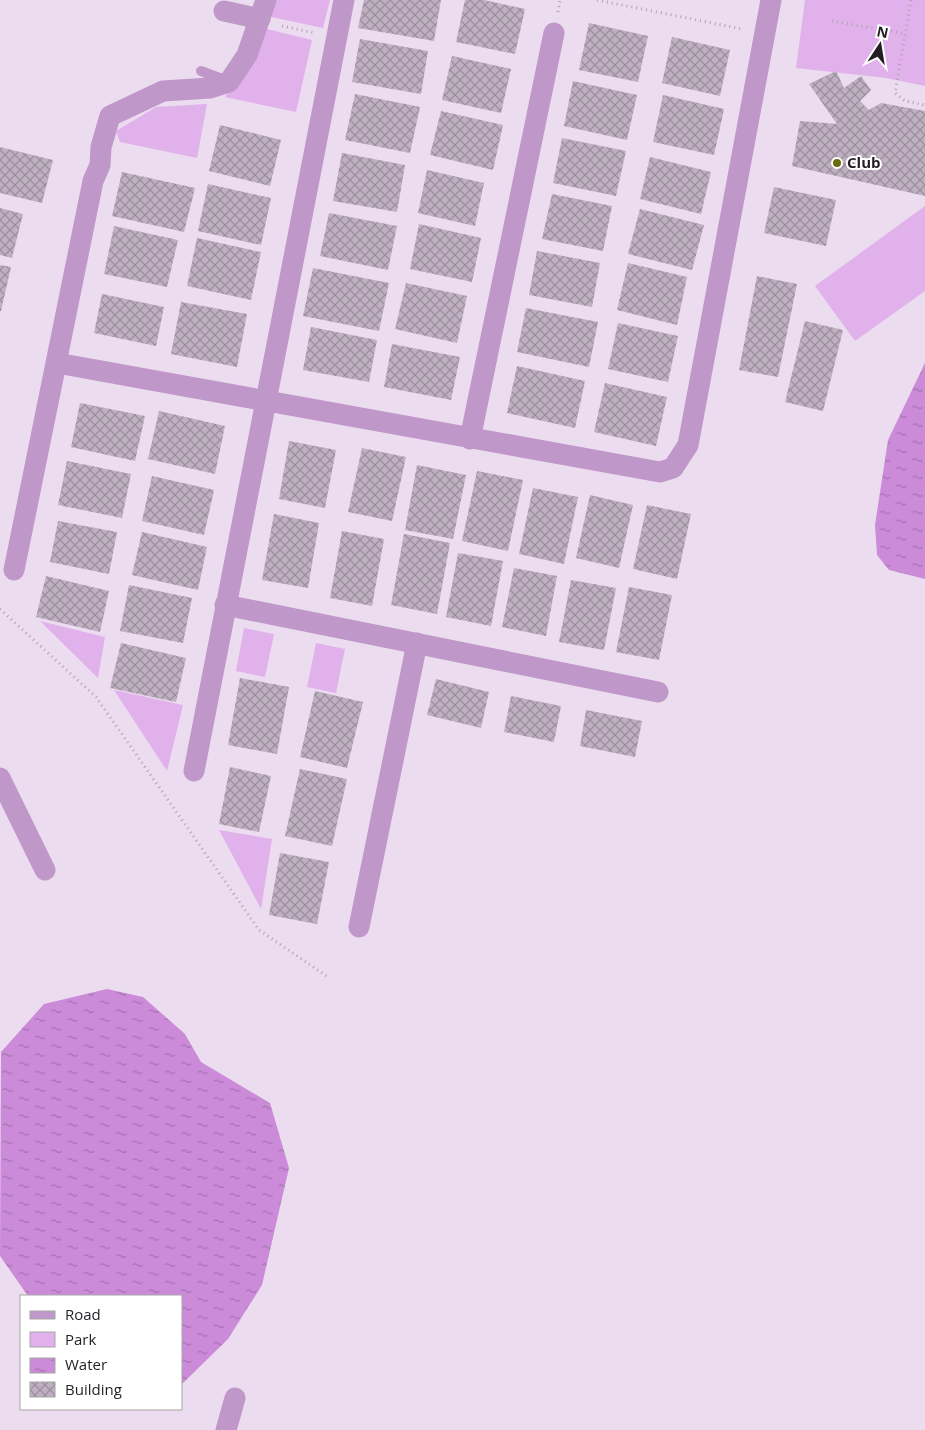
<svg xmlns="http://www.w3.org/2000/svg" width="925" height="1430" font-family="'Open Sans',sans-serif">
	<defs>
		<pattern id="water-ripples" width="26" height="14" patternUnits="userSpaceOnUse" patternTransform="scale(1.25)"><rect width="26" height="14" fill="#cb8bd8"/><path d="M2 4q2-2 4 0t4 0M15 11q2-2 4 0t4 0" fill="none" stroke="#a471af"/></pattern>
		<pattern id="building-cross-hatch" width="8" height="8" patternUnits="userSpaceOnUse" patternTransform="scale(1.25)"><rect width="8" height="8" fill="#bfb0c1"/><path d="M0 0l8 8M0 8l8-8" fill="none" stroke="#9b8f9d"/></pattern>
	</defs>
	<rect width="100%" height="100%" fill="#ecdcef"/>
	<g fill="#e1b1eb">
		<polygon points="275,0 330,0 323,28 271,17"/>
		<polygon points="805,0 925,0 925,86 886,78 796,68"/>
		<polygon points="263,28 312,40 296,112 225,97 248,64"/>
		<polygon points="207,104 197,158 120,142 116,131 156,107"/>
		<polygon points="925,206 925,291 855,341 815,286"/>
		<polygon points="40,621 105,637 98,678"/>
		<polygon points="244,628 274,634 265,677 236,671"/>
		<polygon points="316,643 345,649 336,693 307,687"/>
		<polygon points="114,690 183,705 167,771"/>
		<polygon points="219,830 272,839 261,909"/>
	</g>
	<g fill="url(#water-ripples)">
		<polygon points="925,363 925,579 889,570 877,555 875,525 888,440"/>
		<polygon points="107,989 143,997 185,1034 201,1062 270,1103 289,1168 262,1285 228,1339 181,1385 181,1296 28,1296 0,1256 1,1052 44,1004"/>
	</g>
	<g fill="url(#building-cross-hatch)">
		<polygon points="364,0 441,0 434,41 358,28"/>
		<polygon points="465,0 484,0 525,9 515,54 456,42"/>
		<polygon points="589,23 648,36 638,82 579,70"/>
		<polygon points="672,37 730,50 720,96 662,83"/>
		<polygon points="360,39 428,51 421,94 352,82"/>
		<polygon points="452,56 511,69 501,113 442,100"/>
		<polygon points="836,71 844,88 861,76 871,90 860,101 869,110 881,103 925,111 925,196 792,166 800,121 837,124 809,84"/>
		<polygon points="573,81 637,95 627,140 564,126"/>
		<polygon points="355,94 420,107 410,153 345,140"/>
		<polygon points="663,95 724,109 714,155 653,142"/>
		<polygon points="441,111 503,125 493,170 430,155"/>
		<polygon points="220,125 281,140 270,186 209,171"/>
		<polygon points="562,138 626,151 616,196 553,183"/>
		<polygon points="0,147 53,160 42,203 0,193"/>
		<polygon points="342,153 405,165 397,212 333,201"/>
		<polygon points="650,157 711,172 701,214 640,199"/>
		<polygon points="427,170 484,183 475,226 418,213"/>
		<polygon points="122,172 195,188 184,232 112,216"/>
		<polygon points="208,184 271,198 261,245 198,231"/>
		<polygon points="774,187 836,200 826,246 764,233"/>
		<polygon points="552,194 612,206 603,251 542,239"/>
		<polygon points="0,208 23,214 12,258 0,255"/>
		<polygon points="640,209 704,225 692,270 628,254"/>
		<polygon points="329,213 397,226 388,270 320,256"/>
		<polygon points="419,224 481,238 472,282 410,269"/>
		<polygon points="114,226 178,240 167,287 104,274"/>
		<polygon points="197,238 261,252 251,300 187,286"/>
		<polygon points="537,251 600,263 592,307 529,295"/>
		<polygon points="628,263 687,277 677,325 617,310"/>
		<polygon points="0,265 11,267 1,311 0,311"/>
		<polygon points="313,268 389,283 379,331 303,316"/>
		<polygon points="757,276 797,284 778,377 739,370"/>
		<polygon points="406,283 467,296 457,343 395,329"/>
		<polygon points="102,294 164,307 156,346 94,333"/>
		<polygon points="181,302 247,314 237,367 171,354"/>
		<polygon points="526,308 598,322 589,367 517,352"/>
		<polygon points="805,321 843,330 823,411 785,402"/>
		<polygon points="618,323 678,336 668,382 608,369"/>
		<polygon points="311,327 377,340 369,382 303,370"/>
		<polygon points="392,344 460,357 451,400 384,387"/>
		<polygon points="517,366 585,381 575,428 507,413"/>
		<polygon points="605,383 667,397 656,446 594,432"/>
		<polygon points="80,403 145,416 135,461 71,447"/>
		<polygon points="159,411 225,426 215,474 148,459"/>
		<polygon points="289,441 336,450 325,508 279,499"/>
		<polygon points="362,448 406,457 392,521 348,512"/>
		<polygon points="67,461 131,474 122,518 58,505"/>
		<polygon points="417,465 466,475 453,539 405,530"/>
		<polygon points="477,471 523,480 508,551 462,541"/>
		<polygon points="152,476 214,490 204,535 142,521"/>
		<polygon points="533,488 578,497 564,564 519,554"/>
		<polygon points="590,495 633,505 619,568 576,558"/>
		<polygon points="647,505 691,514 677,579 633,569"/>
		<polygon points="274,514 319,523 308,588 262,580"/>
		<polygon points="58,521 117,532 109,574 50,562"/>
		<polygon points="342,531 384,539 372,606 330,598"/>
		<polygon points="142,532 207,547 198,590 132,575"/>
		<polygon points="404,534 450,543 437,614 391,605"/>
		<polygon points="458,553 503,561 491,626 446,617"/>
		<polygon points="514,568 557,576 546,636 502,627"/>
		<polygon points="46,576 109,591 100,632 36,617"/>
		<polygon points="571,580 616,588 604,650 559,642"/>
		<polygon points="129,585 192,598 183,643 120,631"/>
		<polygon points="629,587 672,595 659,660 616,652"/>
		<polygon points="121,643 186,658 176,702 110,688"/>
		<polygon points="240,678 289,687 277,754 228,745"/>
		<polygon points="436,679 489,692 481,728 427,715"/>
		<polygon points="315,691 363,702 347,768 300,757"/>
		<polygon points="511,696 561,706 554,742 504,732"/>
		<polygon points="586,710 642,721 635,757 580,746"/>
		<polygon points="230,767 271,776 259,832 219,824"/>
		<polygon points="300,769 347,779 332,846 285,836"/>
		<polygon points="280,853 329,862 317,924 269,915"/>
	</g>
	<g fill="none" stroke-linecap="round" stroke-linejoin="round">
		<g stroke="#afa2b2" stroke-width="3" stroke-dasharray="1 4" stroke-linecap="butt">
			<polyline points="597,0 742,29"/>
			<polyline points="911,0 895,93 905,101 925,105"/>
			<polyline points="558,12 560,0"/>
			<polyline points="832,21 906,34"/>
			<polyline points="282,26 315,33"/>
			<polyline points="0,609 96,697 259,930 328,977"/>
		</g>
		<polyline stroke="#c097c9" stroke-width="10" points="201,71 225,80"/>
		<g stroke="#c097c9" stroke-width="21">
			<polyline points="224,11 260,19"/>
			<polyline points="57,363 660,472 673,468 688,445 771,0"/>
			<polyline points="470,439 554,33"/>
			<polyline points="14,570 93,181 100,165 101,147 110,116 163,91 210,88 229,82 247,55 266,0"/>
			<polyline points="225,605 658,692"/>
			<polyline points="194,771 344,0"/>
			<polyline points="0,778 45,870"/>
			<polyline points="359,927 417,643"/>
			<polyline points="226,1430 235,1398"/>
		</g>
	</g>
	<circle fill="#696b0a" stroke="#fff" stroke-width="2" cx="837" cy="163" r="5"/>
	<g text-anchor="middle" stroke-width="4" stroke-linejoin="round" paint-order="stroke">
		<g font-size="15" font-weight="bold" fill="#231d24" stroke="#fff" text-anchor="start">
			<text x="847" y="168">Club</text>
		</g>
	</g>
	<rect x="20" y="1295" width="162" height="115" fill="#ffffff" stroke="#a7a5a7"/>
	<rect x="30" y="1311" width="25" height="8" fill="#c097c9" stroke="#a7a5a7"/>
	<text x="65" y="1320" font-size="15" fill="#231d24">Road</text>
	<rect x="30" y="1332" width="25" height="15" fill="#e1b1eb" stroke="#a7a5a7"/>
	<text x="65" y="1345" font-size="15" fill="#231d24">Park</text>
	<rect x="30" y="1358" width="25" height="15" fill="url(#water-ripples)" stroke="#a7a5a7"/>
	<text x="65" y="1370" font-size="15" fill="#231d24">Water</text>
	<rect x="30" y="1382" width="25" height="15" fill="url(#building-cross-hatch)" stroke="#a7a5a7"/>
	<text x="65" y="1395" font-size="15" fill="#231d24">Building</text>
	<g transform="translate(880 45) rotate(12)" stroke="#ffffff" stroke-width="4" paint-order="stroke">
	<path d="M0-4L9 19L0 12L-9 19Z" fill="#231d24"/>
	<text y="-8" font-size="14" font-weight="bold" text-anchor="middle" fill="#231d24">N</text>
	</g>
</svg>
